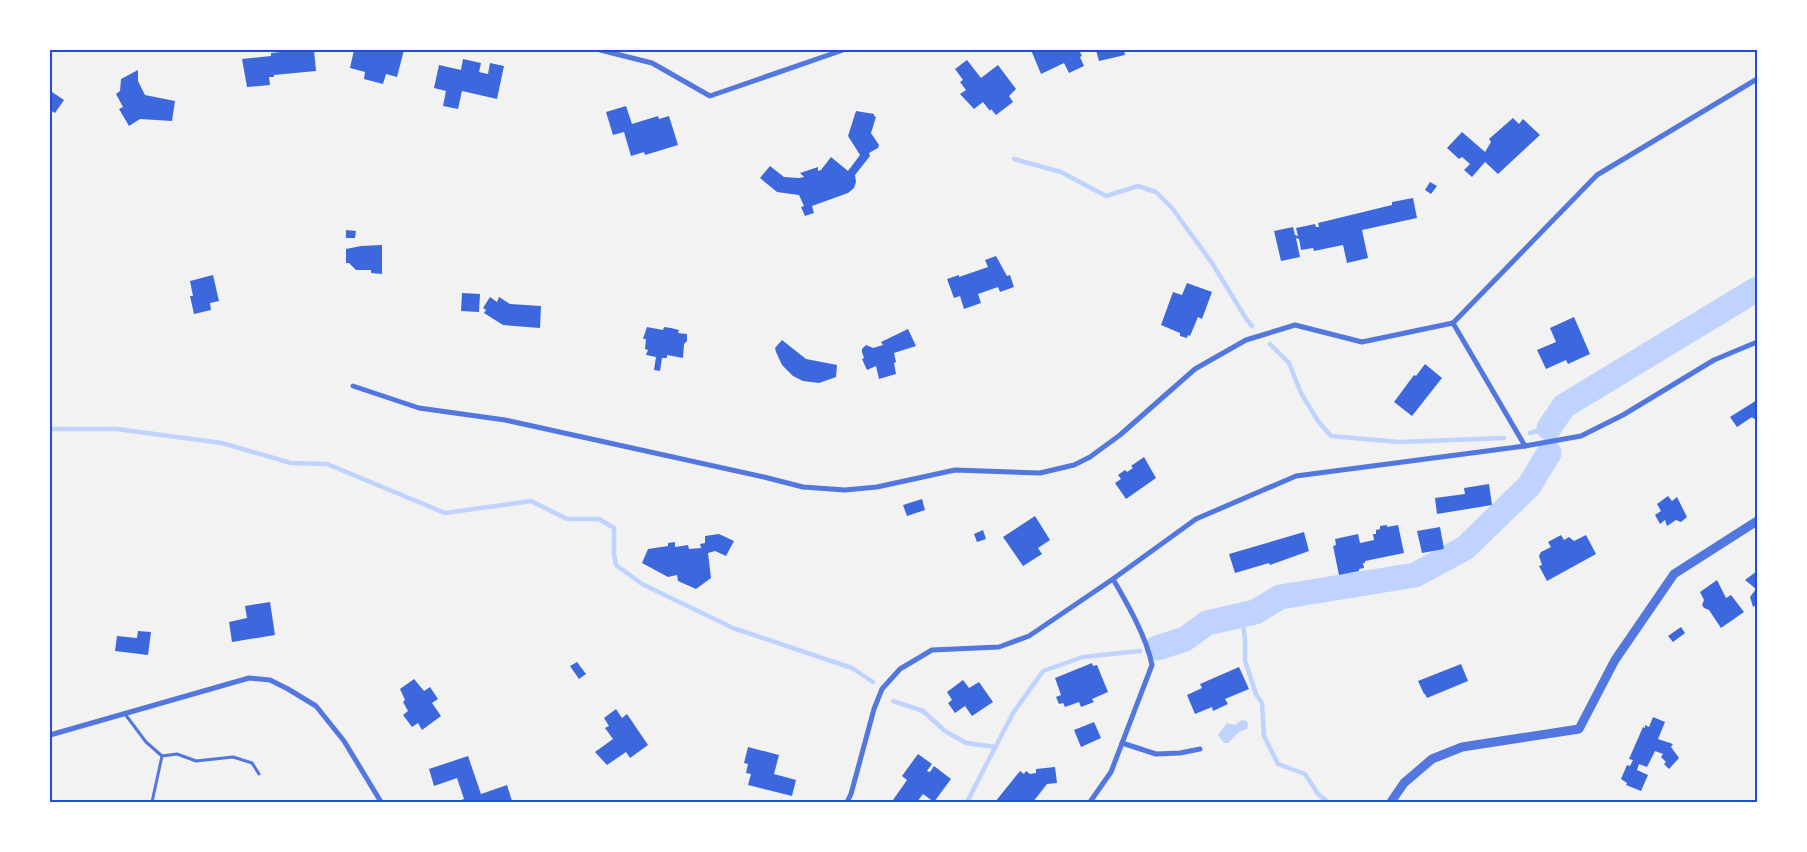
<svg xmlns="http://www.w3.org/2000/svg" width="1807" height="852" font-family="Raleway,sans-serif">
	<rect width="100%" height="100%" fill="#f2f2f2"/>
	<polygon fill="#bfd3fe" points="1242,720 1247,721 1248,725 1247,729 1239,732 1228,743 1224,743 1218,735 1227,723 1235,725"/>
	<g fill="none" stroke-linecap="round" stroke-linejoin="round">
		<g stroke="#bfd3fe" stroke-width="4.5">
			<polyline points="1014,159 1061,172 1106,196 1138,186 1156,192 1172,208 1212,263 1247,320 1252,326"/>
			<polyline points="1270,344 1289,363 1301,393 1318,421 1331,436 1399,442 1504,438"/>
			<polyline points="50,429 117,429 222,443 291,463 327,464 445,513 531,501 567,519 599,519 614,528 614,554 616,565 642,584 733,628 852,668 873,682"/>
			<polyline points="1530,433 1549,428"/>
			<polyline points="1242,615 1245,640 1245,661 1256,694 1262,703 1264,736 1278,764 1305,774 1318,794 1328,802"/>
			<polyline points="893,701 923,711 945,731 966,743 996,747"/>
			<polyline points="967,802 1013,713 1043,671 1083,657 1140,651"/>
		</g>
		<g stroke="#bfd3fe" stroke-width="25">
			<polyline points="1549,428 1564,406 1757,289"/>
			<polyline points="1157,648 1185,639 1207,623 1255,612 1280,597 1415,575 1465,548 1529,486 1549,453"/>
		</g>
	</g>
	<g fill="#3d67dc">
		<polygon points="301,50 314,50 316,71 274,75 274,77 269,77 270,85 247,87 242,59 271,56 271,53"/>
		<polygon points="354,50 404,50 397,77 386,74 383,84 364,79 365,72 350,68"/>
		<polygon points="1031,50 1079,50 1082,56 1080,57 1084,66 1069,73 1064,63 1041,74"/>
		<polygon points="1096,50 1124,50 1125,55 1099,61"/>
		<polygon points="463,59 481,63 479,72 488,74 490,63 504,66 497,99 462,91 458,109 443,106 446,91 434,88 439,65 461,70"/>
		<polygon points="967,60 981,78 998,65 1016,89 1009,96 1013,102 996,115 991,109 990,111 983,102 974,109 960,94 966,90 960,82 963,80 955,69"/>
		<polygon points="138,70 138,81 145,95 175,101 172,121 140,119 129,126 119,109 123,107 116,94 120,91 121,79"/>
		<polygon points="52,92 64,100 55,113 50,110 50,95"/>
		<polygon points="626,106 632,124 658,116 659,119 669,116 678,145 645,155 644,152 631,156 624,132 613,135 606,112"/>
		<polygon points="856,111 874,114 874,116 876,117 871,133 879,145 878,148 869,153 870,156 855,175 856,182 854,188 848,193 812,206 814,213 805,216 801,207 804,206 799,195 777,192 760,178 770,166 784,177 799,178 804,177 800,173 818,167 818,171 821,170 831,157 848,171 860,155 848,136"/>
		<polygon points="1513,118 1519,124 1523,119 1540,135 1498,174 1485,162 1472,177 1464,170 1470,164 1462,157 1459,159 1447,148 1462,132 1485,152 1491,142 1489,139"/>
		<polygon points="1430,182 1437,186 1431,194 1425,190"/>
		<polygon points="1413,198 1417,218 1362,230 1368,258 1347,263 1343,245 1314,251 1313,248 1301,250 1299,239 1296,238 1300,257 1281,261 1274,231 1293,227 1295,235 1298,236 1296,228 1315,224 1316,227 1319,227 1318,223 1392,205 1392,202"/>
		<polygon points="346,230 356,231 355,238 346,238"/>
		<polygon points="382,245 382,274 371,273 371,270 356,270 349,263 346,263 346,249 361,246"/>
		<polygon points="996,256 1007,276 1010,275 1014,287 1000,292 998,287 978,294 981,303 964,309 960,296 954,298 947,279 959,275 959,277 988,267 985,260"/>
		<polygon points="213,275 219,301 210,303 211,310 194,314 190,296 193,296 190,281"/>
		<polygon points="1187,283 1212,292 1202,319 1198,317 1190,336 1188,335 1187,338 1180,336 1180,333 1161,325 1173,292 1182,295"/>
		<polygon points="462,293 480,294 479,312 461,311"/>
		<polygon points="490,297 497,302 499,297 510,304 541,306 540,328 503,325 484,313 486,310 483,308"/>
		<polygon points="1574,317 1590,354 1568,364 1566,360 1546,369 1537,350 1556,342 1550,328"/>
		<polygon points="647,327 663,330 664,327 671,328 679,330 678,333 687,334 687,341 684,344 683,358 667,355 667,358 662,358 660,371 654,370 656,357 646,355 648,350 645,349 646,339 643,339"/>
		<polygon points="908,329 916,346 894,353 896,362 894,363 896,374 879,379 876,366 867,370 862,359 864,358 862,352 862,349 866,345 873,348 883,345 881,342"/>
		<polygon points="782,340 806,359 837,365 836,377 819,383 803,381 793,376 782,365 776,352 775,348"/>
		<polygon points="1425,364 1442,378 1412,416 1394,402 1414,375 1416,376"/>
		<polygon points="1757,400 1757,417 1754,419 1752,417 1737,427 1730,417"/>
		<polygon points="1144,457 1156,478 1126,499 1115,483 1121,479 1118,475 1125,470 1127,472 1133,468 1131,466"/>
		<polygon points="1489,484 1492,505 1437,514 1435,498 1465,494 1464,488"/>
		<polygon points="1668,496 1672,501 1677,497 1687,517 1681,522 1676,520 1667,526 1665,520 1660,524 1655,515 1661,511 1657,504"/>
		<polygon points="922,499 925,510 907,516 903,505"/>
		<polygon points="1035,516 1050,540 1038,548 1042,554 1023,566 1003,537"/>
		<polygon points="1387,525 1387,527 1398,525 1404,553 1365,561 1365,563 1363,563 1364,568 1359,569 1359,571 1339,575 1333,546 1336,545 1335,539 1358,534 1360,543 1374,540 1373,534 1376,534 1376,530 1380,529 1380,526"/>
		<polygon points="1440,527 1444,549 1422,553 1417,531"/>
		<polygon points="983,530 986,539 977,542 974,534"/>
		<polygon points="1304,532 1309,551 1270,565 1269,563 1235,573 1229,554"/>
		<polygon points="719,534 734,541 726,556 715,551 708,553 711,578 696,589 678,581 677,575 668,577 642,563 648,549 668,546 668,543 675,542 675,547 688,545 689,549 701,548 700,544 705,543 705,536"/>
		<polygon points="1561,535 1564,540 1569,537 1574,541 1586,535 1596,554 1547,581 1539,566 1542,565 1539,556 1541,552 1551,547 1548,542"/>
		<polygon points="1757,571 1757,604 1753,607 1750,597 1756,589 1745,580"/>
		<polygon points="1717,580 1726,598 1731,595 1744,612 1721,628 1709,610 1704,608 1702,605 1704,600 1700,592"/>
		<polygon points="270,602 275,635 232,642 229,622 247,618 245,606"/>
		<polygon points="1681,627 1685,633 1673,642 1668,636"/>
		<polygon points="138,631 151,632 148,655 115,651 117,636 137,638"/>
		<polygon points="577,662 586,674 579,679 570,666"/>
		<polygon points="1092,663 1093,666 1097,665 1108,692 1092,699 1094,702 1081,707 1079,702 1065,707 1063,703 1059,704 1056,697 1061,695 1055,678"/>
		<polygon points="1461,664 1468,681 1427,698 1425,694 1424,694 1418,681"/>
		<polygon points="1239,667 1249,689 1225,699 1228,704 1213,711 1212,707 1195,714 1187,695 1202,688 1200,684"/>
		<polygon points="414,679 424,691 430,687 438,699 432,703 441,716 422,730 418,723 412,727 403,715 408,711 403,702 405,700 400,689"/>
		<polygon points="963,680 969,688 979,682 993,702 972,716 965,706 955,713 948,703 952,700 947,692"/>
		<polygon points="616,709 622,718 627,714 648,745 630,758 626,752 607,765 595,752 613,739 605,728 609,726 604,718"/>
		<polygon points="1653,717 1665,722 1658,739 1673,744 1671,747 1679,758 1669,769 1664,764 1666,762 1661,757 1663,754 1655,751 1647,767 1639,764 1637,770 1648,775 1641,791 1626,785 1627,783 1621,779 1627,765 1630,766 1633,760 1629,759 1643,727 1645,728 1645,725 1649,727"/>
		<polygon points="1094,722 1101,738 1081,747 1074,730"/>
		<polygon points="748,747 779,755 774,774 796,780 792,796 748,785 751,774 746,773 748,764 744,763"/>
		<polygon points="918,754 932,764 927,771 930,772 934,766 951,779 934,802 923,794 917,802 896,802 893,800 907,780 902,776"/>
		<polygon points="468,756 481,794 507,785 512,801 461,802 461,800 464,799 457,778 434,786 429,769"/>
		<polygon points="1055,767 1057,783 1047,784 1033,802 995,802 1020,771 1024,774 1026,771 1030,774 1036,773 1036,769"/>
	</g>
	<g fill="none" stroke-linecap="round" stroke-linejoin="round">
		<g stroke="#5277de" stroke-width="3">
			<polyline points="125,714 146,742 162,756 152,802"/>
			<polyline points="162,756 177,754 196,761 233,757 252,763 259,774"/>
		</g>
		<g stroke="#5277de" stroke-width="5">
			<polyline points="600,50 652,63 710,96 843,50"/>
			<polyline points="1453,323 1597,175 1757,79"/>
			<polyline points="1453,323 1525,446"/>
			<polyline points="353,386 419,408 505,420 764,477 803,487 845,490 877,487 955,470 1040,473 1074,465 1090,457 1120,435 1195,369 1246,340 1295,325 1362,342 1453,323"/>
			<polyline points="50,735 249,678 270,680 288,689 316,706 344,741 381,802"/>
			<polyline points="1122,743 1156,754 1180,753 1200,749"/>
			<polyline points="847,802 851,794 874,709 882,689 900,669 932,650 999,647 1029,636 1113,579 1196,519 1296,476 1525,446 1581,436 1623,415 1714,360 1757,342"/>
			<path d="M1090,802L1111,772L1152,665C1147,638 1127,603 1113,579"/>
		</g>
		<polyline stroke="#5277de" stroke-width="9" points="1391,802 1404,783 1432,759 1462,747 1579,729 1615,660 1674,574 1757,521"/>
	</g>
	<rect width="1807" height="852" fill="none" stroke="#ffffff" stroke-width="102"/>
	<rect x="51" y="51" width="1705" height="750" fill="none" stroke="#1d4ed8" stroke-width="2"/>
</svg>
